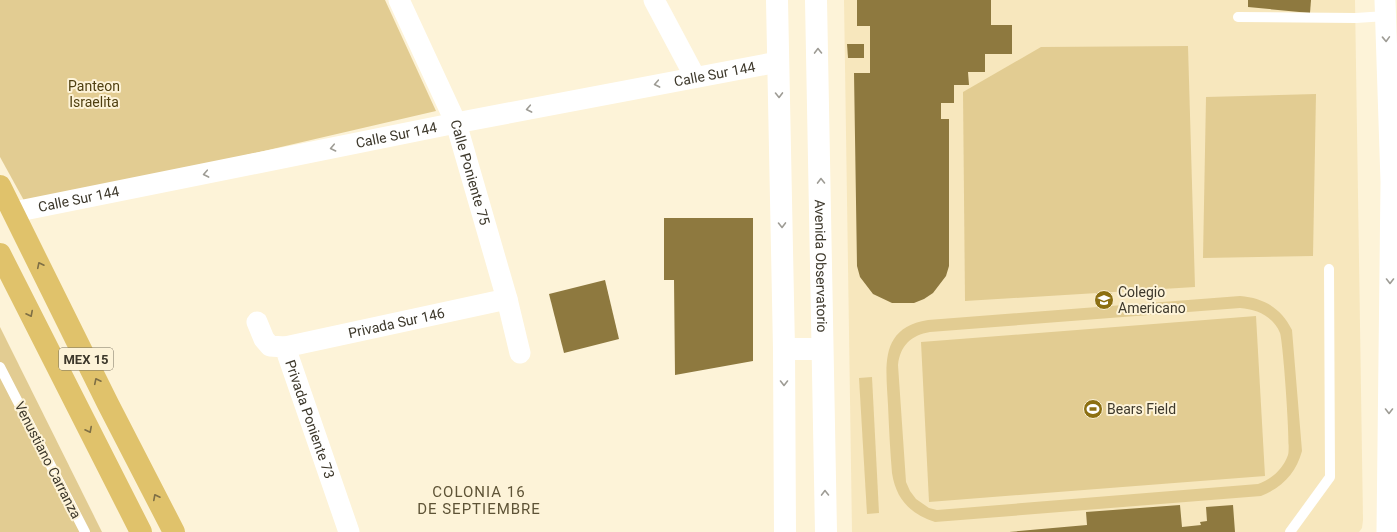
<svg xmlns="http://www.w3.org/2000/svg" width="1397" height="532" font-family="Roboto,sans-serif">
	<rect width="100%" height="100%" fill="#fdf3d8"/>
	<polygon fill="#f7e7bd" points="844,0 1355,0 1363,520 1362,528 1359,532 852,532"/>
	<g fill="#e2cc92" fill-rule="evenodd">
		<polygon points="0,0 385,0 436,111 27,206 0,157"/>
		<polygon points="1188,46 1195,287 965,301 963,92 1041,47"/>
		<polygon points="1316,94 1313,256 1203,258 1206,97"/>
		<path d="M1240,296C1264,298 1281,308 1292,330L1302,451C1296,473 1283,487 1261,496L935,522C910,514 896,499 892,473C890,450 889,428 888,405C886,366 879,328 928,320ZM1240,308C1256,309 1273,316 1280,333C1283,341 1291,449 1288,455C1283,469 1272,479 1258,484L937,510L929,508L916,499L910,491L906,482L898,365C900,346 911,335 930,332Z"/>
		<polygon points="1256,316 1265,476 929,502 921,342"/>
		<polygon points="0,327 102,532 0,532"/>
		<polygon points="872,377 879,513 867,514 859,378"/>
	</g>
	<g fill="#8e793f">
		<polygon points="857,0 991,0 991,25 1012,25 1012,54 985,54 985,72 968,72 969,85 954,85 954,103 941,103 941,119 949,119 949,266 946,276 933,293 924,299 914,303 892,303 873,294 860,277 857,266 854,73 870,73 870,26 857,26"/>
		<polygon points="1248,0 1311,0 1310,13 1248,7"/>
		<polygon points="847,44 864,44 864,58 848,58"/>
		<polygon points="664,218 753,218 753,361 675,375 674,280 664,280"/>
		<polygon points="605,280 619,339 564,353 549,294"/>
		<polygon points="1180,505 1182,527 1201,525 1200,522 1207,521 1206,507 1233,505 1235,532 1009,532 1087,525 1086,512"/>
	</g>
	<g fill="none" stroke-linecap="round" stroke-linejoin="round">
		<g stroke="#fff" stroke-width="10">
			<polyline points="1238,17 1356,18 1386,16"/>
			<polyline points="0,367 85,532"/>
			<polyline points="1290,532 1330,477 1329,269"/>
		</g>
		<g stroke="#fff" stroke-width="21">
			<path id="s1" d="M399,0L456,123L507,299L520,353"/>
			<polyline points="654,0 695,77"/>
			<polyline points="1385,0 1391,182 1387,532"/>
			<path id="s2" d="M14,212L456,123L778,62"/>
			<path id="s3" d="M257,322L264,339L270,346L285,347L349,532"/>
			<path id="s4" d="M285,347L507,299"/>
		</g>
		<g stroke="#fff" stroke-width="22">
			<polyline points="777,0 784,349 785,532"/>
			<path id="s5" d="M816,0L826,532"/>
			<polyline points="784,349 821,349"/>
		</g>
		<g stroke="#e0c26b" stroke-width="22">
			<polyline points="0,186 108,404 174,532"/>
			<polyline points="0,254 141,532"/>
		</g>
	</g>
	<defs><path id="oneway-chevron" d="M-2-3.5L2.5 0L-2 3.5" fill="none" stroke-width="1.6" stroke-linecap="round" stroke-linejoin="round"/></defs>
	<g stroke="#9e9c95">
		<use href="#oneway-chevron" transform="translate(1386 39) rotate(88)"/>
		<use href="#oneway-chevron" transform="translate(818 51) rotate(-91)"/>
		<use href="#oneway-chevron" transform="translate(657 84) rotate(169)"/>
		<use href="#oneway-chevron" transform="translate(779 95) rotate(89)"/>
		<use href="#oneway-chevron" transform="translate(529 109) rotate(169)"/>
		<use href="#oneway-chevron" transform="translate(333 148) rotate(168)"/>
		<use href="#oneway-chevron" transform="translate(206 174) rotate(169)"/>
		<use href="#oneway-chevron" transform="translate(821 181) rotate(-91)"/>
		<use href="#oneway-chevron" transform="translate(782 225) rotate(89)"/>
		<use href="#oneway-chevron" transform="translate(1390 281) rotate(90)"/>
		<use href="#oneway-chevron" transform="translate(784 383) rotate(90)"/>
		<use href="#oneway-chevron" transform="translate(1389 411) rotate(90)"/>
		<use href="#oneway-chevron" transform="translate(825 493) rotate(-91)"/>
	</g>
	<g stroke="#7e6f45">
		<use href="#oneway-chevron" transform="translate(40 265) rotate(-116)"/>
		<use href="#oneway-chevron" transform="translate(30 314) rotate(63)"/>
		<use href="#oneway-chevron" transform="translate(97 381) rotate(-116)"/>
		<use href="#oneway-chevron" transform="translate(89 430) rotate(63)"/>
		<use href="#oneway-chevron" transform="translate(156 497) rotate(-117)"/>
	</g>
	<defs>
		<symbol id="school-disc" viewBox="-11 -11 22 22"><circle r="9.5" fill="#8c6f12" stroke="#fdf3d8"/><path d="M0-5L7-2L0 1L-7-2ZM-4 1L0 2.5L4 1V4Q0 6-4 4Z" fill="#fff"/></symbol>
		<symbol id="stadium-disc" viewBox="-11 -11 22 22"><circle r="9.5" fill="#8c6f12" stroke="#fdf3d8"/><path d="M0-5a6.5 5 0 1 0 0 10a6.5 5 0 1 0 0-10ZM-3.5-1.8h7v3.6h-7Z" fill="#fff"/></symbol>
	</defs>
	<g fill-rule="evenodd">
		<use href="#school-disc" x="1093" y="289" width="22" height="22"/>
		<use href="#stadium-disc" x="1082" y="398" width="22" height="22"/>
	</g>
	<g text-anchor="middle" stroke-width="4" stroke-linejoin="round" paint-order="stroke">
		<rect fill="#fdf3d8" stroke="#77705f" stroke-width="1" x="59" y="348" width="54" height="22" rx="3"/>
		<g font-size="13" font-weight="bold" fill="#3d382b">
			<text x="86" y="364">MEX 15</text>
		</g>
		<g font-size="14" fill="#3d382b" stroke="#fdf3d8">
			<text dy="5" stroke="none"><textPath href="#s2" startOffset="714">Calle Sur 144</textPath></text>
			<text dy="5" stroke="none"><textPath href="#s2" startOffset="390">Calle Sur 144</textPath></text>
			<text dy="5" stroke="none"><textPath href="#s1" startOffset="187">Calle Poniente 75</textPath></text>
			<text dy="5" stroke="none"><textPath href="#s2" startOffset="66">Calle Sur 144</textPath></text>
			<text dy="5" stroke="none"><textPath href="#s5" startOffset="266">Avenida Observatorio</textPath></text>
			<text dy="5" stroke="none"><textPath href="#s4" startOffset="114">Privada Sur 146</textPath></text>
			<text dy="5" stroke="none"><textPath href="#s3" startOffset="119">Privada Poniente 73</textPath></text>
			<text transform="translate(48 460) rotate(63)" y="5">Venustiano Carranza</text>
		</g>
		<g font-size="14" fill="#4f3f10" stroke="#fdf3d8">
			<text x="94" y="91">Panteon<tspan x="94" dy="16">Israelita</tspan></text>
		</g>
		<g font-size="14" fill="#3d382b" stroke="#fdf3d8" text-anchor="start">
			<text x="1118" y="297">Colegio<tspan x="1118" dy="16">Americano</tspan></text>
			<text x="1107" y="414">Bears Field</text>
		</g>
		<g font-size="15" letter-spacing="1" fill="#5e5336" stroke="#fdf3d8">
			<text x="479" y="497">COLONIA 16<tspan x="479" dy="17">DE SEPTIEMBRE</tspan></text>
		</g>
	</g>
</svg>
